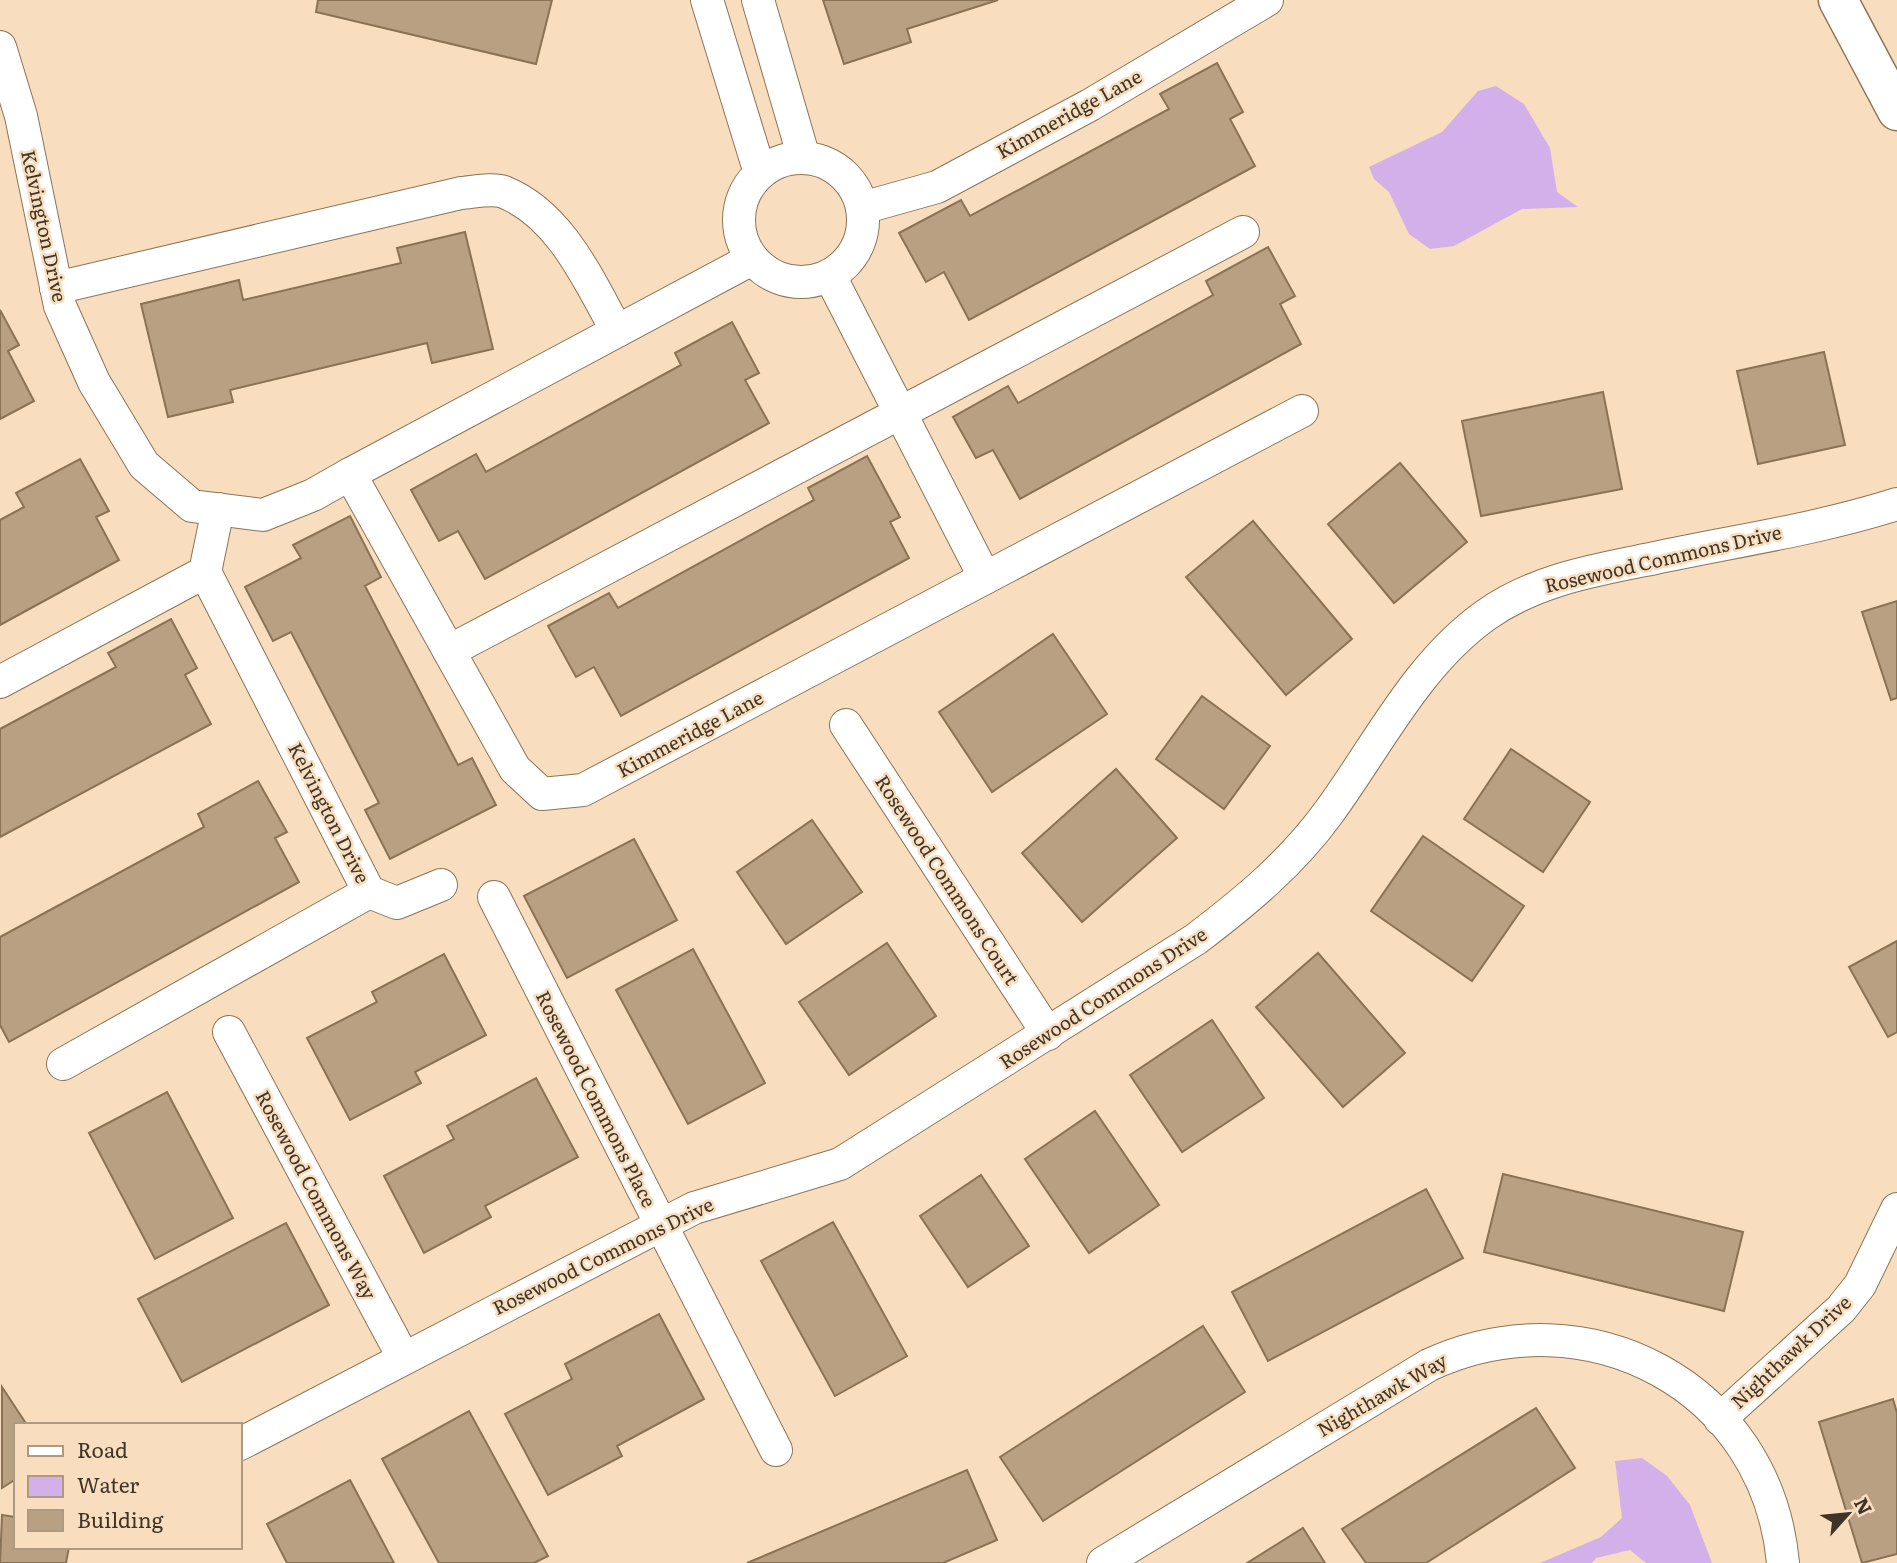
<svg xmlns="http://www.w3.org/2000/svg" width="1897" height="1563" font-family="Literata,serif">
	<rect width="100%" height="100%" fill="#f8debe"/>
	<g fill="#d3b0e9">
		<polygon points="1496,86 1524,104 1550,148 1557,192 1578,207 1522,209 1454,246 1430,249 1409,234 1389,192 1374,179 1369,167 1442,132 1478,91"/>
		<polygon points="1642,1458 1667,1476 1690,1505 1712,1563 1646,1563 1630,1550 1596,1558 1592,1563 1540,1563 1601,1537 1622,1518 1615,1461"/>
	</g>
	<g fill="#b9a082" stroke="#8a7255" stroke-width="2">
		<polygon points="318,0 552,0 536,64 316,12"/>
		<polygon points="823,0 998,0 907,29 911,42 844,64"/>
		<polygon points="1217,63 1243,112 1230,119 1255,166 969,320 944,272 926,282 899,233 961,200 970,216 1169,109 1160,94"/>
		<polygon points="465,232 493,349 432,363 427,343 230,390 233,402 168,417 141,304 239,280 243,300 401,263 397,248"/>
		<polygon points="1268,247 1295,296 1280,304 1301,344 1020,499 993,450 976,458 953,417 1008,386 1018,403 1213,295 1206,281"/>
		<polygon points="0,310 19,345 8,351 34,401 0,419"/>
		<polygon points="732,322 759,373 745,380 769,423 485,579 458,531 439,541 411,490 476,454 486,472 681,365 675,353"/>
		<polygon points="1824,352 1845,445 1758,464 1737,371"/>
		<polygon points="1603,392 1622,489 1481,516 1462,421"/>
		<polygon points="867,456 900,517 890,522 909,558 621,716 594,667 576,677 548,626 609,593 618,608 814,500 808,488"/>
		<polygon points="80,459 109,511 96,517 119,560 0,625 0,520 24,507 16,493"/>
		<polygon points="1400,463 1467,542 1394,603 1328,524"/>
		<polygon points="350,516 381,577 365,586 458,765 472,758 496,805 390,859 365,810 379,803 291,632 273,641 245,587 301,558 293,545"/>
		<polygon points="1253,521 1352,639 1286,695 1186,577"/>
		<polygon points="1897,601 1897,698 1891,700 1862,612"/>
		<polygon points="171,619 197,668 185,675 211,724 0,837 0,729 116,667 108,653"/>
		<polygon points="1053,634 1107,714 992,792 939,712"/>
		<polygon points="1202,696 1270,746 1224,809 1156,759"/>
		<polygon points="1511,749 1590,802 1543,872 1464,819"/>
		<polygon points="1116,769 1177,838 1082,922 1022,853"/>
		<polygon points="258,781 287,832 275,838 299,882 9,1042 0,1025 0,937 204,827 198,814"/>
		<polygon points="812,820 862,892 786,944 737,872"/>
		<polygon points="1423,836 1524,906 1472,981 1371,911"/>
		<polygon points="634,839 677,920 567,978 524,896"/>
		<polygon points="1897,941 1897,1032 1888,1037 1849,967"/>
		<polygon points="887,943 936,1016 849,1075 799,1002"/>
		<polygon points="693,949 765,1083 688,1124 616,990"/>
		<polygon points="1318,953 1405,1053 1343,1107 1256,1007"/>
		<polygon points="444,954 486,1035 415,1072 421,1083 350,1120 307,1038 377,1002 372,992"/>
		<polygon points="1212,1020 1264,1098 1182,1152 1130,1075"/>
		<polygon points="536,1078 578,1157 485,1206 491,1217 424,1253 384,1176 454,1139 447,1126"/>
		<polygon points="167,1092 233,1218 155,1259 89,1133"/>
		<polygon points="1095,1111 1159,1205 1089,1253 1025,1159"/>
		<polygon points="1503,1174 1743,1232 1724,1311 1484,1252"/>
		<polygon points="981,1175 1029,1246 968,1287 920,1216"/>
		<polygon points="1426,1189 1463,1258 1268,1361 1232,1292"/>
		<polygon points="833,1222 907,1356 835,1396 761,1261"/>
		<polygon points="286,1223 329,1305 182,1382 138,1299"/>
		<polygon points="659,1314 704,1399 617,1446 622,1456 548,1495 505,1414 572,1379 565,1364"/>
		<polygon points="1203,1326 1245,1392 1043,1521 1000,1457"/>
		<polygon points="2,1387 27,1425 16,1425 16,1479 2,1488"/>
		<polygon points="1893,1399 1897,1413 1897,1554 1862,1563 1819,1422"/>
		<polygon points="1536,1408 1575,1468 1426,1563 1366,1563 1342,1529"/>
		<polygon points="469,1411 548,1556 534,1563 439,1563 382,1459"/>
		<polygon points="967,1470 997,1540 943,1563 747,1563"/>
		<polygon points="350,1480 394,1563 287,1563 267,1524"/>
		<polygon points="2,1515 16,1517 16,1547 69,1547 66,1563 0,1563"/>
		<polygon points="1303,1528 1325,1563 1247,1563"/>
	</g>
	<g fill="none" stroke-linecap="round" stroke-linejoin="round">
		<defs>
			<g id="minor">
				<polyline points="707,0 760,173"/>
				<polyline points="758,0 804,158"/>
				<polyline points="0,47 21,116 60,306 94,382 144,465 192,506 263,515 313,495 350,474"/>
				<circle cx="801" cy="220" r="62"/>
				<polyline points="862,208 937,187 1090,105 1267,0"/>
				<polyline points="752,259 350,474 515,769 542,794 583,790 985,578"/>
				<polyline points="830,276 985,578 1302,411"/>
				<path d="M56,288L461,193C474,192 493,188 504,192C561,215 589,281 617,331"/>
				<polyline points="449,651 1243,232"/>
				<polyline points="0,682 205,572 218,509"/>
				<polyline points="846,725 1048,1034"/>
				<polyline points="369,892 397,903 441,885"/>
				<polyline points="494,897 776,1450"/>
				<polyline points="229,1032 403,1357"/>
				<polyline points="63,1064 369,892 205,572"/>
				<polyline points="1720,1419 1841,1309 1860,1285 1897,1209"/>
				<path d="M240,1444L694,1208L840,1164L1196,939C1246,901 1292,863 1329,812C1378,745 1417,664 1486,615C1537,579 1596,570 1655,558C1735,541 1819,529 1897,504"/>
				<path d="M1103,1563L1429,1365C1587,1292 1767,1386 1783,1563"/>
			</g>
			<polyline id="primary" points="1838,0 1897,111"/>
		</defs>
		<use href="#minor" stroke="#8c7457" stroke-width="34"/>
		<use href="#primary" stroke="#8c7457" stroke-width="41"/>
		<use href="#minor" stroke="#fff" stroke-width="32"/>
		<use href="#primary" stroke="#fff" stroke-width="38"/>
	</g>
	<g text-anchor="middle" stroke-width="5" stroke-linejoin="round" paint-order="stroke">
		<g font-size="19" fill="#3e3427" stroke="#f8debe">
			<text transform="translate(1069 114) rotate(-29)" y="7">Kimmeridge Lane</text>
			<text transform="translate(44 226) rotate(78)" y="7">Kelvington Drive</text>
			<text transform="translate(1663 559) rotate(-13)" y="7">Rosewood Commons Drive</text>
			<text transform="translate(690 734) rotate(-28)" y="7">Kimmeridge Lane</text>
			<text transform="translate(329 813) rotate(63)" y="7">Kelvington Drive</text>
			<text transform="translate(947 880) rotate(57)" y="7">Rosewood Commons Court</text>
			<text transform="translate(1103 998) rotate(-33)" y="7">Rosewood Commons Drive</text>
			<text transform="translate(596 1099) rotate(63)" y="7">Rosewood Commons Place</text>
			<text transform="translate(316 1195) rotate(62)" y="7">Rosewood Commons Way</text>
			<text transform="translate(603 1256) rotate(-26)" y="7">Rosewood Commons Drive</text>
			<text transform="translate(1791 1352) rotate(-43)" y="7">Nighthawk Drive</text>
			<text transform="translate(1382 1395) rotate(-30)" y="7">Nighthawk Way</text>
		</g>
	</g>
	<rect x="14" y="1423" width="228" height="126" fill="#f8debe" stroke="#ae9a82" stroke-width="2"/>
	<rect x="28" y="1446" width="35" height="10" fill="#ffffff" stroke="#ae9a82" stroke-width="2"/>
	<text x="77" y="1458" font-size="21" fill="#3e3427">Road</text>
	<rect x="28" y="1476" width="35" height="21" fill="#d3b0e9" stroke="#ae9a82" stroke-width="2"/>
	<text x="77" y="1493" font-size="21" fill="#3e3427">Water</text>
	<rect x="28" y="1510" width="35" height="21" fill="#b9a082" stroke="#ae9a82" stroke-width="2"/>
	<text x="77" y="1528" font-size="21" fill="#3e3427">Building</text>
	<g transform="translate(1848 1514) rotate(63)" stroke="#f8debe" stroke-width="5" paint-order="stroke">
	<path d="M0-5L12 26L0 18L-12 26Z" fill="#3e3427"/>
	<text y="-10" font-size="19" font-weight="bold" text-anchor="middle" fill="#3e3427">N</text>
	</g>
</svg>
